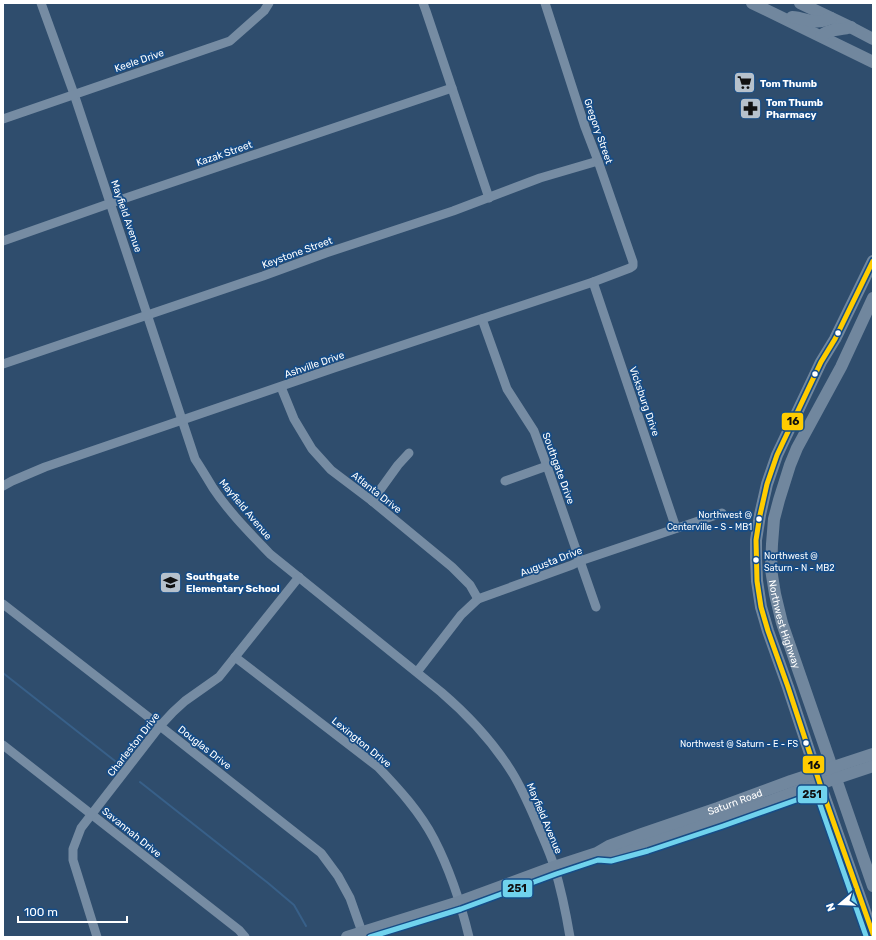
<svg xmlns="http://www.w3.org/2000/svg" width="876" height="940" font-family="Rubik,sans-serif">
	<rect width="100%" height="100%" fill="#2f4d6d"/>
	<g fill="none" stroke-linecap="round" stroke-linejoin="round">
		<g stroke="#386089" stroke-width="2">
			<polyline points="3,673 115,761"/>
			<polyline points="140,782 268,883 294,905 306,926"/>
		</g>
		<g stroke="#768ca3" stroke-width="9">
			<path d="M41,3L74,94L195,459C201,468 207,478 213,488C229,512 250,533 270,554L441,692C469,716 494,743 513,774C522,789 529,805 536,821C542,836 549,850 554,866C561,889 566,913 570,937"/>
			<polyline points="423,3 426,11 489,198"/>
			<polyline points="3,119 230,41 264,11 269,3"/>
			<polyline points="3,241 111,203 452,88"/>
			<polyline points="593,282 676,528"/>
			<polyline points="482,319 507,389 534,431 547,466 596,607"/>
			<polyline points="3,364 263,276 326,253 453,211 540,178 598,161"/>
			<polyline points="281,387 294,419 312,449 331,470 372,501 452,567 470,585 478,599"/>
			<polyline points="505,481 547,466"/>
			<polyline points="3,486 12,481 45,467 334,368 593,282 630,268 633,266 633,262 598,161 585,127 545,3"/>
			<polyline points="372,501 398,465 409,453"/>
			<polyline points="3,604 160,726 321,853 338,876 350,898 362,932"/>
			<path d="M235,657L378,767C399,789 420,812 434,839C450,870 461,904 469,937"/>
			<polyline points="417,672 461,615 478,599 572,565 580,561 722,513"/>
			<polyline points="3,745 239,930 245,937"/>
			<polyline points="97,937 73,860 73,849 81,828 160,726 173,712 185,701 219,677 299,577"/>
		</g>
		<g stroke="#71879e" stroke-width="12">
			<polyline points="752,3 873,62"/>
			<polyline points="800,3 852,28 873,39"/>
			<path d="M792,17C808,18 814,26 831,18"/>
			<path d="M821,36C828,28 841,31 851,27"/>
			<polyline points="873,261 835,339 821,362 777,455 767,484 760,515 756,540 756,557 757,581 761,607 768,631 788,687 820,784 873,934"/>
			<path id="s1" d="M873,298L841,367L797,448L790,465L779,500L774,519L772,544L771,569L775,594L782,623L873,886"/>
			<polyline points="601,853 610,854 646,844 721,819 795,792 873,766"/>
			<path id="s2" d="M347,937L459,902L554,867L597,853L609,846L642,834L718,808L791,781L873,754"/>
		</g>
		<defs>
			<polyline id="bus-1" points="873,261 835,339 821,362 777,455 767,484 760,515 756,540 757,581 761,607 768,631 788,687 820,784 873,934"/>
			<polyline id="bus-2" points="370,937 461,909 556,874 598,860 611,861 648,851 723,826 816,793 866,936"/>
		</defs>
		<use href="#bus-1" stroke="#164c86" stroke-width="8"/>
		<use href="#bus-2" stroke="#164c86" stroke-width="8"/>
		<use href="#bus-1" stroke="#fc0" stroke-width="5"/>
		<use href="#bus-2" stroke="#70d2ed" stroke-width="5"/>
	</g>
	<defs>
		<symbol id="supermarket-square" viewBox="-11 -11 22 22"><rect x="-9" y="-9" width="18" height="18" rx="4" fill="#b6c1cc" stroke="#164c86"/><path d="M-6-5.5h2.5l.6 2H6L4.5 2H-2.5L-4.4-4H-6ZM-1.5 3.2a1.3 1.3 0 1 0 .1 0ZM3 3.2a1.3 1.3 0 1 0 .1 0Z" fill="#111"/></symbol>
		<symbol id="pharmacy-square" viewBox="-11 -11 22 22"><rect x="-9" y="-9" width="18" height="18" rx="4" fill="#b6c1cc" stroke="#164c86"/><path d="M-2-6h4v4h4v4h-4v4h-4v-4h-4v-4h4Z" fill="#111"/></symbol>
		<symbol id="school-square" viewBox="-11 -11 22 22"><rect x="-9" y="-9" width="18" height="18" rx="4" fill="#b6c1cc" stroke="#164c86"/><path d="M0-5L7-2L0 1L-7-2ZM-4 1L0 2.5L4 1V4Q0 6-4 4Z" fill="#111"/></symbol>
	</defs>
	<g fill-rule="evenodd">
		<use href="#supermarket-square" x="732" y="70" width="25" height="25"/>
		<use href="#pharmacy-square" x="738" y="96" width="25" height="25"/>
		<use href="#school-square" x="158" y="570" width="25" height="25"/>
	</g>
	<g fill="#fff" stroke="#164c86" stroke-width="1.5">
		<circle cx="838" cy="333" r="3.5"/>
		<circle cx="815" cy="374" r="3.5"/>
		<circle cx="759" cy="519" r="3.5"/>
		<circle cx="756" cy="560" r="3.5"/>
		<circle cx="806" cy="743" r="3.5"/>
	</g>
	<g text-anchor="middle" stroke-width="3.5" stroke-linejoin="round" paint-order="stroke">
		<g font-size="9" fill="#fff" stroke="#164c86" text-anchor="end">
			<text x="752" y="518">Northwest @<tspan x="752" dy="12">Centerville - S - MB1</tspan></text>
			<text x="764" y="559" text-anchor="start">Northwest @<tspan x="764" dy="12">Saturn - N - MB2</tspan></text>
			<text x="798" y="747">Northwest @ Saturn - E - FS</text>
		</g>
		<g font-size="10" fill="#fff" stroke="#164c86">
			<text transform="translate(139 60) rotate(-19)" y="4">Keele Drive</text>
			<text transform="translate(599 131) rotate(71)" y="4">Gregory Street</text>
			<text transform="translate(224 153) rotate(-19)" y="4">Kazak Street</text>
			<text transform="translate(127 216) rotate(71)" y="4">Mayfield Avenue</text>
			<text transform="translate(297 252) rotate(-20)" y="4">Keystone Street</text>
			<text transform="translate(314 364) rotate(-19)" y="4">Ashville Drive</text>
			<text transform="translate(645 401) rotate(71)" y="4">Vicksburg Drive</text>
			<text transform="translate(559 468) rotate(70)" y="4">Southgate Drive</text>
			<text transform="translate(377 492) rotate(38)" y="4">Atlanta Drive</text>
			<text transform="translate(246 509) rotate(50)" y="4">Mayfield Avenue</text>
			<text transform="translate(551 561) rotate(-21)" y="4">Augusta Drive</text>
			<text dy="4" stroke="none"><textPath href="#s1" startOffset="350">Northwest Highway</textPath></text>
			<text transform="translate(362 742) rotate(39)" y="4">Lexington Drive</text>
			<text transform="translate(133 744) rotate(-52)" y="4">Charleston Drive</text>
			<text transform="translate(205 747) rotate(38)" y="4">Douglas Drive</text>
			<text dy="4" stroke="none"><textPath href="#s2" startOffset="411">Saturn Road</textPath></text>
			<text transform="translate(545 818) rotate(67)" y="4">Mayfield Avenue</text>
			<text transform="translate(132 832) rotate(39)" y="4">Savannah Drive</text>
		</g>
		<g font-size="10" font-weight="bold" fill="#fff" stroke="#164c86" text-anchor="start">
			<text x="760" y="87">Tom Thumb</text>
			<text x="766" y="106">Tom Thumb<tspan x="766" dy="12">Pharmacy</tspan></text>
			<text x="186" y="580">Southgate<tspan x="186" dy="12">Elementary School</tspan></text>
		</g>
	</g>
	<g stroke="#164c86" stroke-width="1.5">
		<rect x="781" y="412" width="23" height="19" rx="4" fill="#fc0"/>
		<rect x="802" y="755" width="23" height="19" rx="4" fill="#fc0"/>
		<rect x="797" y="785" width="31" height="19" rx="4" fill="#70d2ed"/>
		<rect x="502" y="879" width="31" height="19" rx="4" fill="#70d2ed"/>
	</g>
	<g font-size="11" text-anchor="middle" font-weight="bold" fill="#111">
		<text x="793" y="425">16</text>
		<text x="814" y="769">16</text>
		<text x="812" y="798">251</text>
		<text x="517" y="892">251</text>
	</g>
	<rect width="876" height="940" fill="none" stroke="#ffffff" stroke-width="8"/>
	<g transform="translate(840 904) rotate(251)" stroke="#164c86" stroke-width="3" paint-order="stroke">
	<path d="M0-3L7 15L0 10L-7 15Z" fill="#ffffff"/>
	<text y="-6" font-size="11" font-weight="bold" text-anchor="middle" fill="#ffffff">N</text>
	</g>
	<path d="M18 916v6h109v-6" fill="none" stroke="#ffffff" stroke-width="2"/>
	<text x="24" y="916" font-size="12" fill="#ffffff" stroke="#164c86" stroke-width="3" paint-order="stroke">100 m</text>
</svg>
